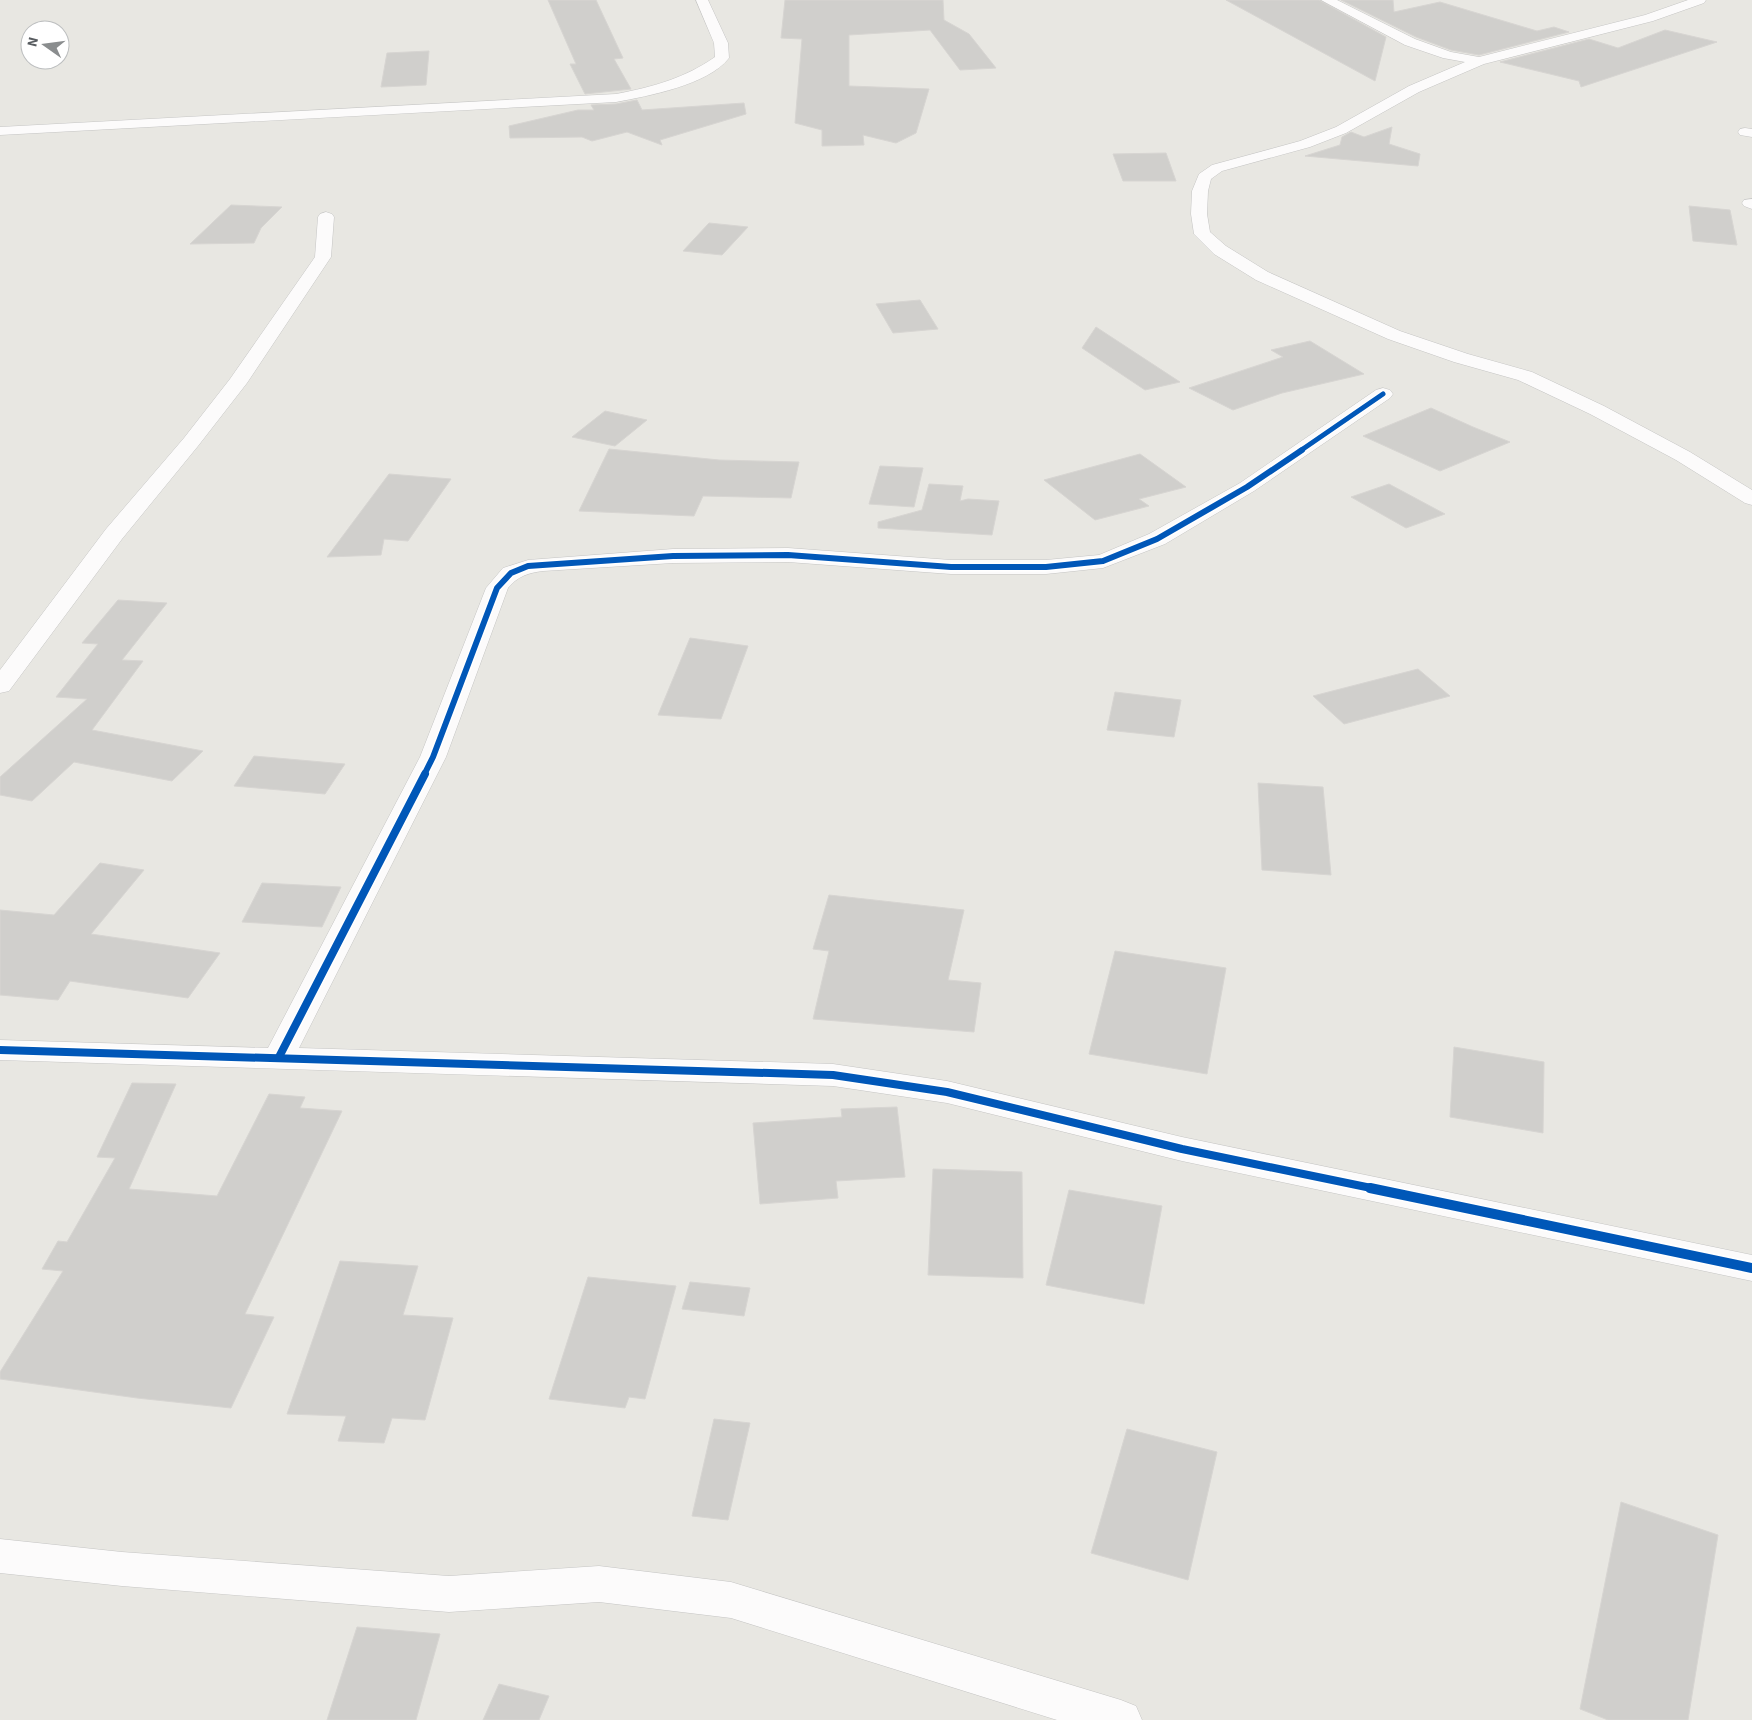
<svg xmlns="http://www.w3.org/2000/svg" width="1752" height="1720" font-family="'Source Sans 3',sans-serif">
	<rect width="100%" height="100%" fill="#e8e7e2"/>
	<g fill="#d0cfcc" stroke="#d7d5d2">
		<polygon points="548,0 596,0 623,58 614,59 631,89 585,94 570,64 576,64"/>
		<polygon points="785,0 943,0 944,20 969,34 996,68 960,70 930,30 849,35 849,86 929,89 916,133 896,143 863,135 864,145 822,146 822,130 795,123 802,39 781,38"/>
		<polygon points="1226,0 1319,0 1386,37 1375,81"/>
		<polygon points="1341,0 1393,0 1394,12 1440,2 1537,31 1554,27 1569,32 1479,55 1451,50 1416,37"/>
		<polygon points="1665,30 1717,42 1581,87 1579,81 1500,62 1589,39 1618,48"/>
		<polygon points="429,51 426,85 381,87 387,53"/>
		<polygon points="637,100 642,110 744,103 746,114 660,140 662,145 627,132 592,141 582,137 510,138 509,126 578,110 594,110 591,105 616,104"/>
		<polygon points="1392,127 1389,144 1420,154 1418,166 1305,156 1340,145 1342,137 1351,132 1364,137"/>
		<polygon points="1166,153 1176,181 1123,181 1113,154"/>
		<polygon points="231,205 282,207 261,228 254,243 190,244"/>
		<polygon points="1689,206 1730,210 1737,245 1693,241"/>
		<polygon points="709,223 748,227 722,255 683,251"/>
		<polygon points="920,300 938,329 893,333 876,304"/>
		<polygon points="1096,327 1180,382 1145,390 1082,348"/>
		<polygon points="1310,341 1364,374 1282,393 1233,410 1189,388 1283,357 1271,350"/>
		<polygon points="1431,408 1473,427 1510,442 1440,471 1363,436"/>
		<polygon points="605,411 647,420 615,446 572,437"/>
		<polygon points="609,449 719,460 799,462 791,498 703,496 694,516 579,511"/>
		<polygon points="1140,454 1186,487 1139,499 1149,506 1095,520 1044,480"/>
		<polygon points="880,466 923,468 914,507 869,504"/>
		<polygon points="389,474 451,479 408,541 384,539 381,555 327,557"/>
		<polygon points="929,484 963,486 960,501 968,499 999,501 992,535 878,528 878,522 922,510"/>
		<polygon points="1389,484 1445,514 1406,528 1351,497"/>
		<polygon points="118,600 167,603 122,660 143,661 92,730 203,751 172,781 74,762 32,801 0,795 0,777 87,699 56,697 98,644 82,643"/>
		<polygon points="690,638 748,646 721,719 658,715"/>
		<polygon points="1418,669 1450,696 1344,724 1313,696"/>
		<polygon points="1115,692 1181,700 1174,737 1107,730"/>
		<polygon points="254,756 345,764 325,794 234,786"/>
		<polygon points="1258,783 1323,787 1331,875 1262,870"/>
		<polygon points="100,863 144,870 91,934 220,953 188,998 70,981 58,1000 0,995 0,910 54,915"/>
		<polygon points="262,883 341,887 322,927 242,922"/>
		<polygon points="829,895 964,910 948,980 981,983 974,1032 813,1019 829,951 813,949"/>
		<polygon points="1115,951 1226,968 1207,1074 1089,1054"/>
		<polygon points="1454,1047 1544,1062 1543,1133 1450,1117"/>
		<polygon points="132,1083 176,1084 129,1189 217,1196 269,1094 305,1097 300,1108 342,1111 245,1314 274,1317 231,1408 137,1398 0,1379 0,1372 63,1271 42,1269 58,1241 67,1242 115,1158 97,1157"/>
		<polygon points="897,1107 905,1177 836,1181 838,1198 760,1204 753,1123 842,1117 841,1109"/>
		<polygon points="933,1169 1022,1172 1023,1278 928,1275"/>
		<polygon points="1069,1190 1162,1206 1144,1304 1046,1285"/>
		<polygon points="340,1261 418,1266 403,1315 453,1318 425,1420 392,1418 384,1443 338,1441 346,1416 287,1414"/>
		<polygon points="588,1277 676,1286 645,1399 629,1397 625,1408 549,1399"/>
		<polygon points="690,1282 750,1288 744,1316 682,1309"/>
		<polygon points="714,1419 750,1423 728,1520 692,1516"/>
		<polygon points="1127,1429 1217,1452 1188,1580 1091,1553"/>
		<polygon points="1621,1502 1718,1535 1688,1720 1608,1720 1580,1709"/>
		<polygon points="357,1627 440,1634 416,1720 327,1720"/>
		<polygon points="499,1684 549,1696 539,1720 483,1720"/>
	</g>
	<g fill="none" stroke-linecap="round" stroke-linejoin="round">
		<defs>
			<g id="street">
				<path d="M696,0H708L728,43L729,58C708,85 648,96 616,102L0,135V127L616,94C653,87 685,78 715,57L714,43Z"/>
				<polygon points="1321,0 1337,0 1415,39 1451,52 1479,57 1645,15 1688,0 1706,0 1704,3 1653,21 1484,64 1419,92 1346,133 1310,147 1222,171 1211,179 1208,191 1207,214 1210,232 1226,246 1268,272 1400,331 1468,354 1532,372 1604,406 1690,452 1752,490 1752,505 1745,503 1676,460 1590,414 1518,380 1454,362 1388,339 1256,280 1214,254 1194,234 1191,214 1192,191 1199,174 1212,165 1300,141 1336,127 1409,86 1465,62 1443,58 1405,45"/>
				<polygon points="1745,128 1752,129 1752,137 1740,135 1738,132 1740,129"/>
				<polygon points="1752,199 1752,209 1744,206 1742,203 1744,200"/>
				<polygon points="326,212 332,214 334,217 331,257 247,383 198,446 122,539 9,691 0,693 0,670 106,529 184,438 230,379 315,257 318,217 320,214"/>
				<path d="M1383,388L1390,390L1393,394L1390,398L1254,491L1165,544L1103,568L1046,574H951L788,562L673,563L543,571C528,573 518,576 508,588L446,757L299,1048L833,1064L947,1081L1182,1137L1752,1255V1281L1182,1161L947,1103L833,1086L0,1060V1040L268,1048L420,757L486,588L503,568L528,560L673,549L788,548L951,560H1046L1099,555L1149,534L1240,483L1376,390Z"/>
				<polygon points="0,1539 122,1552 449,1576 599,1566 731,1582 1121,1700 1136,1706 1142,1720 1057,1720 731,1618 599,1602 449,1612 122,1586 0,1573"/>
			</g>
		</defs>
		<use href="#street" stroke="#c5c5c4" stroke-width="1"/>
		<use href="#street" fill="#fcfbfb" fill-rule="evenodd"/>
		<defs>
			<polyline id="cycleway-far3" points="1300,451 1383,394"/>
			<polyline id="cycleway-far2" points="424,775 433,757 497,588 511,573 528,566 673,556 788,555 951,567 1046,567 1103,561 1157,539 1247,487 1302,450"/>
			<g id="cycleway-far1">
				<polyline points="0,1050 833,1075 947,1092 1182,1149 1376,1189"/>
				<polyline points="279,1057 425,774"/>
			</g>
			<polyline id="cycleway" points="1370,1188 1752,1268"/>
		</defs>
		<use href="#cycleway-far3" stroke="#fff" stroke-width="7"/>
		<use href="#cycleway-far2" stroke="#fff" stroke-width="9"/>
		<use href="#cycleway-far1" stroke="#fff" stroke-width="11"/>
		<use href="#cycleway" stroke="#fff" stroke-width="13"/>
		<use href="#cycleway-far3" stroke="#0057b8" stroke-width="5"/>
		<use href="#cycleway-far2" stroke="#0057b8" stroke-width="6"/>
		<use href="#cycleway-far1" stroke="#0057b8" stroke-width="8"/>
		<use href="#cycleway" stroke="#0057b8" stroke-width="10"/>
	</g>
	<g transform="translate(45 45) rotate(284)"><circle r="24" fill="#ffffff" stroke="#bcbebf"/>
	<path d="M0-4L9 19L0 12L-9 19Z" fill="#8a8d8e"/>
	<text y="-8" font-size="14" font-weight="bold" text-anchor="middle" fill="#585c60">N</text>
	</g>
</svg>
